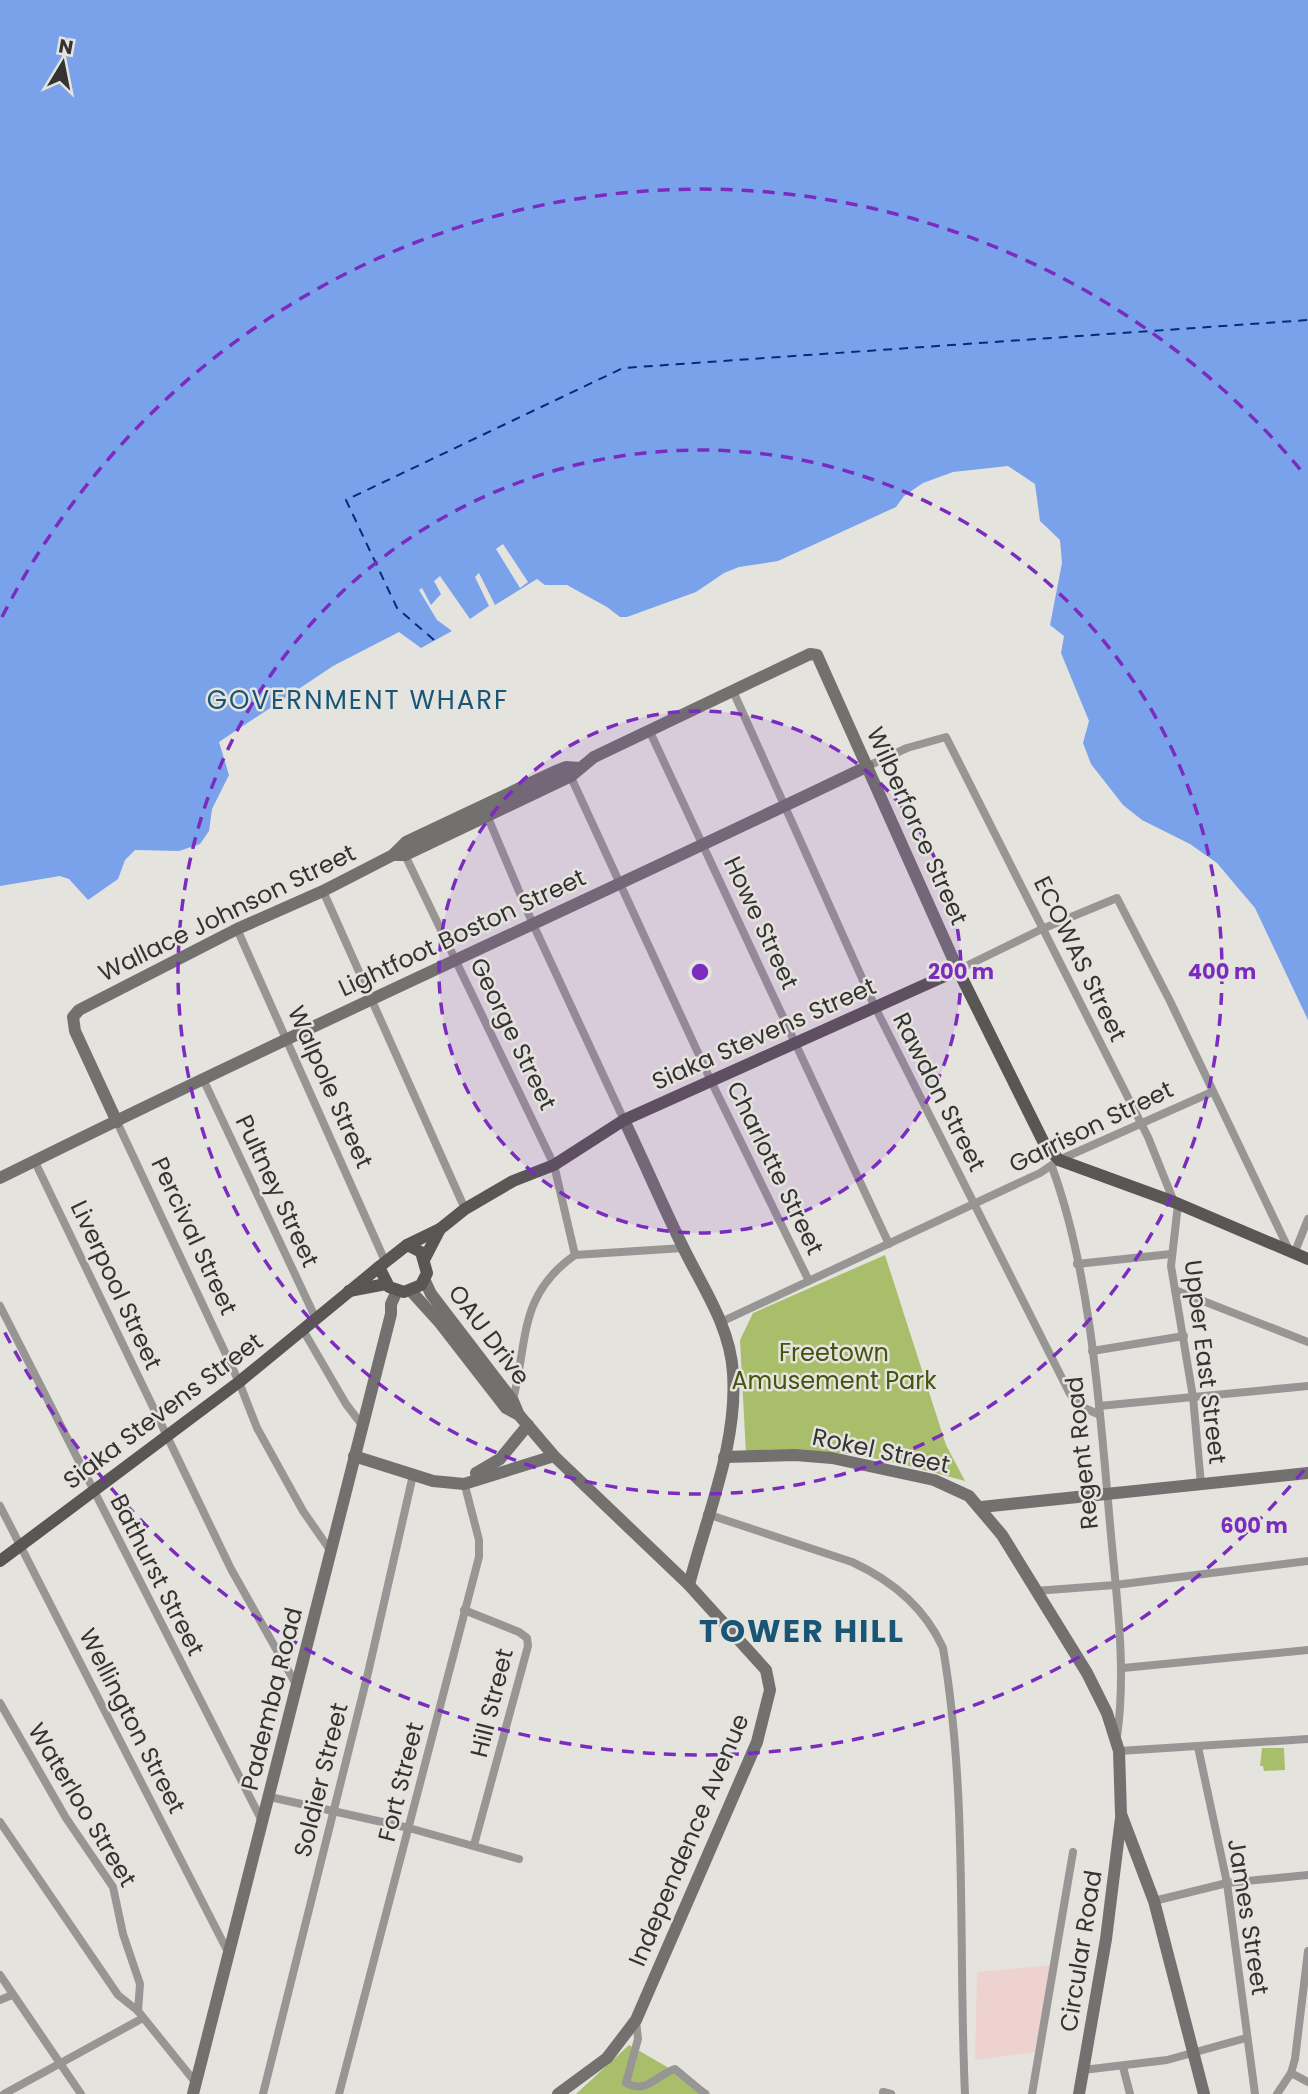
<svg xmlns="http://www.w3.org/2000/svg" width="1308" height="2094" font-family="Poppins,sans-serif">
	<rect width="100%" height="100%" fill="#e5e3de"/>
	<polygon fill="#edd2cf" points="1054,1965 1041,2051 975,2060 977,1972"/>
	<g fill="#a9be6a">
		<path d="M885,1255L946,1445L965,1481C884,1459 831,1444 746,1454L740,1340L753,1313Z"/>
		<polygon points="1262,1748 1284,1748 1285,1770 1264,1771 1263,1766 1260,1766"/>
		<polygon points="629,2045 709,2091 710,2094 576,2094"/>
	</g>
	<polygon fill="#79a2eb" points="0,0 1308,0 1308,1020 1255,908 1238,888 1217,863 1190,844 1142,820 1123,805 1091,764 1083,743 1089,721 1061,653 1064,636 1050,625 1062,563 1060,540 1040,521 1035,484 1008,466 953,472 923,483 904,496 896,507 778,561 739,567 724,573 696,592 627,617 620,617 607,607 567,585 545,585 537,579 495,605 479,573 475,577 489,606 470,619 440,576 434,581 441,594 431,605 422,588 419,590 437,620 452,631 421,648 399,632 333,666 219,742 229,775 212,809 209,831 200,844 179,851 135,850 125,860 118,879 88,900 69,879 60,876 0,886"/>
	<polygon fill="#e5e3de" points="503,544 528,582 520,588 496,549"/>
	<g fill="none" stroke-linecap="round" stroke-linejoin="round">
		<polyline stroke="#012c80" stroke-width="2" stroke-dasharray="9 7" stroke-linecap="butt" points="434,640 397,608 346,500 623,368 1308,320"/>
		<g stroke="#989694" stroke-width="8">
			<polyline points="733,691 875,1007 1070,1394 1080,1406 1100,1415"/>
			<polyline points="650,732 889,1244"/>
			<polyline points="868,766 907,748 946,737 1148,1137 1174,1202"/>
			<polyline points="569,773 711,1081 809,1281"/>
			<polyline points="486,813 532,922 624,1120"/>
			<polyline points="403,851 554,1165 575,1255"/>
			<polyline points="323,891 465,1209"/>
			<polyline points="237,929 385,1261"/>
			<polyline points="958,970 1042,929 1117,898 1170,1001 1289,1250"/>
			<polyline points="203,1079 316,1319"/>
			<polyline points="117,1122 239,1382 257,1428 303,1511 330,1550"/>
			<polyline points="35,1162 231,1569 297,1686"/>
			<path d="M1052,1167C1091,1273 1100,1411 1110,1524C1116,1595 1127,1666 1117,1737"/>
			<polyline points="1178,1204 1171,1266 1193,1397 1201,1484"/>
			<polyline points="1294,1254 1308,1219"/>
			<polyline points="575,1255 683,1248"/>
			<polyline points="1077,1264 1171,1254"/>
			<polyline points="1175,1290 1308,1342"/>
			<polyline points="0,1306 262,1821"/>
			<polyline points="721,1322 1040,1173 1059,1160 1212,1092"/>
			<polyline points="303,1330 346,1404 362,1425"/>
			<polyline points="1092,1351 1184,1336"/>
			<path d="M513,1400C528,1341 518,1295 575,1255"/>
			<polyline points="1099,1406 1308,1386"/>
			<polyline points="0,1506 229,1954"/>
			<path d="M707,1514L852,1562C891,1580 925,1608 943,1648C968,1795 958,1945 965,2094"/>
			<polyline points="1035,1591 1115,1585 1308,1561"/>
			<polyline points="464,1610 519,1632 527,1638 528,1646 474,1845"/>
			<polyline points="1123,1668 1308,1650"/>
			<polyline points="0,1703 66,1818 113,1887 123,1934 140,1984 138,2011"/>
			<polyline points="1198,1747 1227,1883 1255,2094"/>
			<polyline points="1119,1751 1308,1739"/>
			<polyline points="270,1797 409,1828 519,1859"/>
			<polyline points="0,1822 118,1995 138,2011 196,2083"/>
			<polyline points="1154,1901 1227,1883 1308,1875"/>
			<polyline points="0,1975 81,2094"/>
			<polyline points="0,2000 12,1995"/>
			<path d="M636,2021L638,2039L626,2083C647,2094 655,2076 675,2069L705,2094"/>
			<polyline points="1123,2067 1130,2094"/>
			<polyline points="1083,2070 1167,2060 1246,2038"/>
			<polyline points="1291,2073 1308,2082"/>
			<polyline points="883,2092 891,2094"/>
			<polyline points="4,2094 143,2018"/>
			<polyline points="263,2094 368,1673 413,1475"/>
			<polyline points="339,2094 479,1557 479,1540 464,1482"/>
			<polyline points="1032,2094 1073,1852"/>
			<polyline points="1277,2094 1291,2073 1295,2059 1308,1951"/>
		</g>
		<g stroke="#73716f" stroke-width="12">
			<polyline points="393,855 405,855 571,776 594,757 810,654 817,655 958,970"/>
			<path d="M624,1120C644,1162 662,1204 682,1245C702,1287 730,1325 733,1373C738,1444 706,1517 689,1585"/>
			<polyline points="117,1122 75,1031 73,1017 79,1010 237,929 323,891 393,855 406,842 556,771 566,767 579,768"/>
			<path d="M0,1178C287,1035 579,905 868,766"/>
			<polyline points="425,1281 431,1294 513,1401 519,1415 554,1456 689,1585 766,1670 770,1690 757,1742 636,2020 607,2058 558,2094"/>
			<polyline points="411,1291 440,1323 506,1408 519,1415"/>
			<polyline points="354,1456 433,1481 464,1484 554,1456"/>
			<polyline points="724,1457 795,1455 832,1458 934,1480 969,1496 1002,1535 1087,1673 1107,1713 1119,1751 1121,1814 1154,1901 1204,2094"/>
			<polyline points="476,1473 500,1459 528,1425"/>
			<polyline points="981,1507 1308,1473"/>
			<polyline points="193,2094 391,1314 391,1304 397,1291"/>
			<polyline points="1079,2094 1106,1939 1121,1818"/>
		</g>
		<g stroke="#5a5655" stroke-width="12">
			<polygon points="407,1245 421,1252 427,1273 421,1285 404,1292 389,1287 379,1267"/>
			<polyline points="407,1245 440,1229"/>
			<polyline points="425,1258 440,1229 465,1209 513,1181 554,1165 624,1120 958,970 1044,1143 1059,1160 1174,1202 1308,1259"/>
			<polyline points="349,1291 386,1284"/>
			<polyline points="0,1561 239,1382 379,1267"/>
		</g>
	</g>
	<circle cx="700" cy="972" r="261" fill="#7b2cbf" fill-opacity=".12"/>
	<g fill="none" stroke="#7b2cbf" stroke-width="3.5" stroke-dasharray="12 9">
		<circle cx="700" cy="972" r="261"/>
		<circle cx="700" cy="972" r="522"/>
		<path d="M1304 1470A783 783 0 0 1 2 1327M2 617A783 783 0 0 1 1304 474"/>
	</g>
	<g text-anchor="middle" stroke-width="5" stroke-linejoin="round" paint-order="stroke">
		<g font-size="24" fill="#343331" stroke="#e5e3de">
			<text transform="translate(917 826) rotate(66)" y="8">Wilberforce Street</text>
			<text transform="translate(227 913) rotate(-26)" y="8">Wallace Johnson Street</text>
			<text transform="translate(761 923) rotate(65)" y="8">Howe Street</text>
			<text transform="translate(462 933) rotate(-25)" y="8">Lightfoot Boston Street</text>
			<text transform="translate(1080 959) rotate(64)" y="8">ECOWAS Street</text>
			<text transform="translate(513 1034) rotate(64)" y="8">George Street</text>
			<text transform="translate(764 1034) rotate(-24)" y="8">Siaka Stevens Street</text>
			<text transform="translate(330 1087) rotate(66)" y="8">Walpole Street</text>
			<text transform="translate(939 1092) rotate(63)" y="8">Rawdon Street</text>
			<text transform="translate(1091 1127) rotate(-26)" y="8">Garrison Street</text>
			<text transform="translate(775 1168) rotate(64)" y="8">Charlotte Street</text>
			<text transform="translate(277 1191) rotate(65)" y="8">Pultney Street</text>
			<text transform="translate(194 1236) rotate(65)" y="8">Percival Street</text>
			<text transform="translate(116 1285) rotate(65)" y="8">Liverpool Street</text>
			<text transform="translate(489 1335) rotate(53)" y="8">OAU Drive</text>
			<text transform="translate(1205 1362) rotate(83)" y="8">Upper East Street</text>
			<text transform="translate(163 1411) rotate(-37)" y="8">Siaka Stevens Street</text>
			<text transform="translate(881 1451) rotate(12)" y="8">Rokel Street</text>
			<text transform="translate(1082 1453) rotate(-96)" y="8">Regent Road</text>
			<text transform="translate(157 1575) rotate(63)" y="8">Bathurst Street</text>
			<text transform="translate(272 1699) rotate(-76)" y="8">Pademba Road</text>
			<text transform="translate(492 1703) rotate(-76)" y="8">Hill Street</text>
			<text transform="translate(132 1721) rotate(63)" y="8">Wellington Street</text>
			<text transform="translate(321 1780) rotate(-76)" y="8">Soldier Street</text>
			<text transform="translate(401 1782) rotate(-76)" y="8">Fort Street</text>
			<text transform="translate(82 1805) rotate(59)" y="8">Waterloo Street</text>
			<text transform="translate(689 1840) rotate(-67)" y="8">Independence Avenue</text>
			<text transform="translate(1248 1917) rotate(81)" y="8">James Street</text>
			<text transform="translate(1081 1951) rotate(-81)" y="8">Circular Road</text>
		</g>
		<g font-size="24" fill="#455210" stroke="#e5e3de">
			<text x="834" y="1361">Freetown<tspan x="834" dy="28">Amusement Park</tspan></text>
		</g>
		<g font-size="26" letter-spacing="2" fill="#195676" stroke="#e5e3de">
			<text x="358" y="709">GOVERNMENT WHARF</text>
		</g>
		<g font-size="32" font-weight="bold" letter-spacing="2" fill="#195676" stroke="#e5e3de">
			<text x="802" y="1642">TOWER HILL</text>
		</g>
	</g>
	<circle cx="700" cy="972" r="10" fill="#7b2cbf" stroke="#e5e3de" stroke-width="3.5"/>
	<g font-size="21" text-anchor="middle" font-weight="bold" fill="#7b2cbf" stroke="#e5e3de" stroke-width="5" stroke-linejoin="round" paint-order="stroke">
		<text x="961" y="979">200 m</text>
		<text x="1222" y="979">400 m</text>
		<text x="1254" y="1533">600 m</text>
	</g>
	<g transform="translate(63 63) rotate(10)" stroke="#e5e3de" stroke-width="5" paint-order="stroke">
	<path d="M0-5L12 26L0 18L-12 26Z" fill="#343331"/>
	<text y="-10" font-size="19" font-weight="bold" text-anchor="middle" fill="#343331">N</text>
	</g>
</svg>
